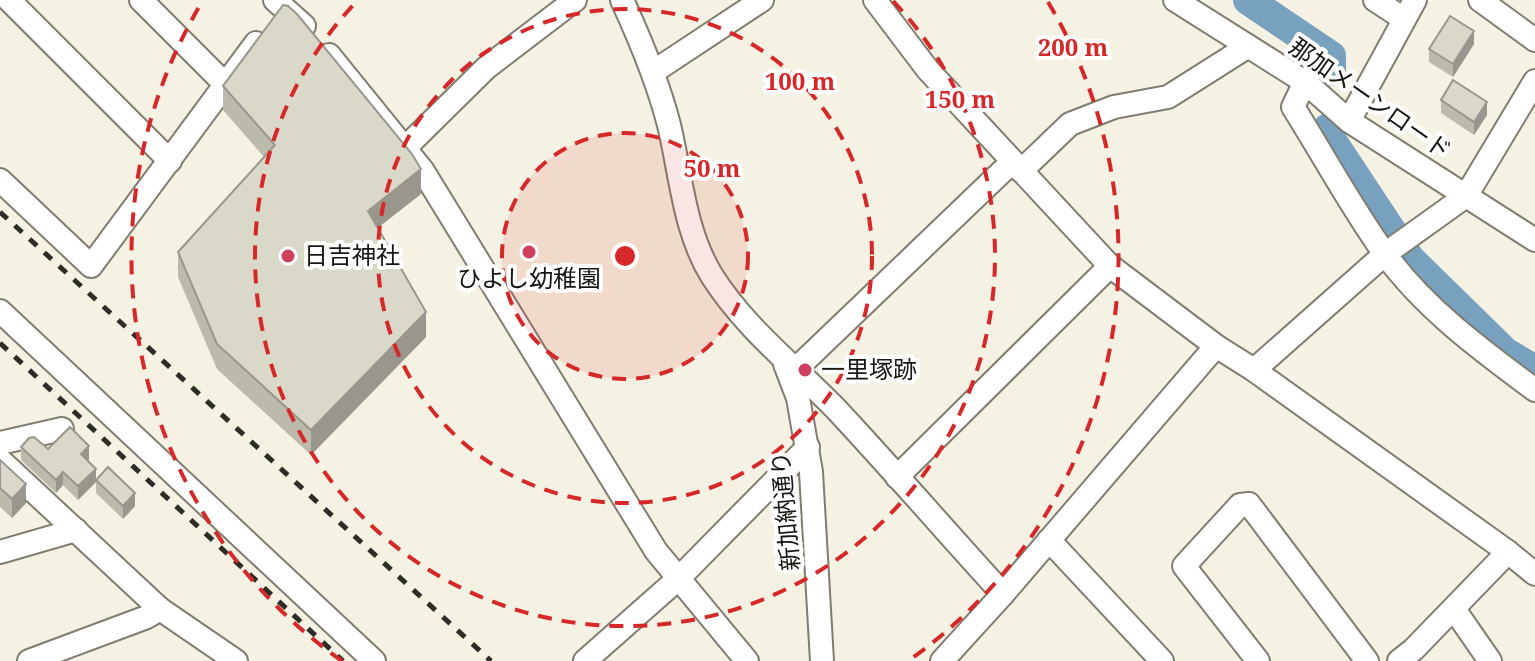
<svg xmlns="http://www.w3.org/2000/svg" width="1535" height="661" font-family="'Noto Serif','Noto Sans JP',serif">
	<rect width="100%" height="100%" fill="#f5f2e3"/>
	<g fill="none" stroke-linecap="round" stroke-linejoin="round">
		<g stroke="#78a0bf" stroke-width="30">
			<polyline points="1248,0 1331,56 1331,71"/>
			<polyline points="1328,128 1332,141 1410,259 1505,352 1535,370"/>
		</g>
		<defs>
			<g id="minor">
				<polyline points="9,0 170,161"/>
				<polyline points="141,0 224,83"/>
				<polyline points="275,0 304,26"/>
				<path d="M622,0C641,41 658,82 669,125C681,175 684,231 712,276C745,328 794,366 836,409C893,470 947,533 1003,594"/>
				<polyline points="875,0 928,70 1110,266 1216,346 1254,370 1508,552 1535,574"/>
				<polyline points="1175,0 1305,82 1349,121 1535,240"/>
				<polyline points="1375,0 1404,19"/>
				<polyline points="1480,0 1535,40"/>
				<polyline points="329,55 423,171 656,551 747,661"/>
				<polyline points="653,72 762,0"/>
				<path d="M1305,82L1293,107C1324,156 1351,207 1385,254C1425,309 1481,350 1535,390"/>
				<polyline points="1349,121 1415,0"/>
				<polyline points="405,148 486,68 575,0"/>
				<polyline points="1021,171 1070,124 1114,107 1168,97 1247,47"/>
				<polyline points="0,180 91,266 256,43"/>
				<polyline points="0,311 374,661"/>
				<polyline points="785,364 798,398 811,472 822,661"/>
				<polyline points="796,369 1012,162"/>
				<polyline points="1254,370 1385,254 1466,196 1535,81"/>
				<polyline points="0,443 62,429"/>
				<polyline points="0,460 160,609 236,661"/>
				<polyline points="897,477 1110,266"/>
				<polyline points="1049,540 1162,661"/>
				<polyline points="0,552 76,530"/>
				<polyline points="1454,609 1490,661"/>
				<polyline points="29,661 147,617 160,609"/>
				<polyline points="585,661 679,578 808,447"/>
				<polyline points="942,661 1003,594 1216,346"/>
				<polyline points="1258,661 1184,566 1240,505 1249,504 1367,661"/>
				<polyline points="1399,661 1414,649 1508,552"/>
			</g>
		</defs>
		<use href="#minor" stroke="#807d70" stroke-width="26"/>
		<use href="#minor" stroke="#fff" stroke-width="22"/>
		<g stroke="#2d2c26" stroke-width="5" stroke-dasharray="10 10" stroke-linecap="butt">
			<polyline points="0,212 491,661"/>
			<polyline points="0,343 343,661"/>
		</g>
	</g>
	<g fill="#bbbaad">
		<polygon points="1474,44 1453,77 1429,62 1429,49"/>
		<polygon points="223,86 421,194 378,228 426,337 311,455 217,369 178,277 178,252 264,157 223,110"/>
		<polygon points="1441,100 1487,115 1474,135 1441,113"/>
		<polygon points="21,447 48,449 89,459 88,461 96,482 78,500 63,485 56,493 21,460"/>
		<polygon points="0,460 26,503 12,518 0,507"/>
		<polygon points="96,480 135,506 123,519 96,493"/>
	</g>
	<g fill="#99978d">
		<polygon points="1474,31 1474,44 1453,77 1453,64"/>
		<polygon points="1487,102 1487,115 1474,135 1474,122"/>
		<polygon points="421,169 421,194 368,235 368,211"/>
		<polygon points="426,312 426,337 311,455 311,430"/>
		<polygon points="89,446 89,459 81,467 81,454"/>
		<polygon points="96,469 96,482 78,500 78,486"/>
		<polygon points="63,472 63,485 56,493 56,480"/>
		<polygon points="26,484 26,503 12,518 12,499"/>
		<polygon points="135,493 135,506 123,519 123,506"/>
	</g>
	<g fill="#dad8c9" stroke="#99978d" stroke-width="2">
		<polygon points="283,5 288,6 297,14 412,154 421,169 368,211 426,312 311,430 217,344 178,252 275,145 223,86"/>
		<polygon points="1450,16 1474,31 1453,64 1429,49"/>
		<polygon points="1453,80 1487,102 1474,122 1441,100"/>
		<polygon points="70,427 89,446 81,454 96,469 78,486 63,472 56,480 21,447 29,438 34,437 48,449"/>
		<polygon points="0,460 26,484 12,499 0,488"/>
		<polygon points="108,467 135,493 123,506 96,480"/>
	</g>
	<circle cx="625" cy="256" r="123" fill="#d62828" fill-opacity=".12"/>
	<g fill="none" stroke="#d62828" stroke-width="4" stroke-dasharray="14 10">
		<circle cx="625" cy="256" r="123"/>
		<circle cx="625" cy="256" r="247"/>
		<path d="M893 1A370 370 0 1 1 357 1"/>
		<path d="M342 661A494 494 0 0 1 202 2M1048 2A494 494 0 0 1 908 661"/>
	</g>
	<g fill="#cf3f5e" stroke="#fff" stroke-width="3">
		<circle cx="529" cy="252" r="8"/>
		<circle cx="288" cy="256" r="8"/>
		<circle cx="805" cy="370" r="8"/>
	</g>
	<g text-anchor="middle" stroke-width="8" stroke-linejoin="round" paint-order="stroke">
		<g font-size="24" fill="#171611" stroke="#fff">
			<text transform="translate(1370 99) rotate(35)" y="8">那加メーンロード</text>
			<text transform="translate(786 511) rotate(-95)" y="8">新加納通り</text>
		</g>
		<g font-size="24" fill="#171611" stroke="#fff" text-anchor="start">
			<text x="304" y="264">日吉神社</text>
			<text x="529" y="287" text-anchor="middle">ひよし幼稚園</text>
			<text x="821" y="378">一里塚跡</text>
		</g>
	</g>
	<circle cx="625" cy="256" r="12" fill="#d62828" stroke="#fff" stroke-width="4"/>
	<g font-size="24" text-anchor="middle" font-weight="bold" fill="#d62828" stroke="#fff" stroke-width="8" stroke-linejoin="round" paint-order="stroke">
		<text x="1073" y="56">200 m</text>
		<text x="800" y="90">100 m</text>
		<text x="960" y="108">150 m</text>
		<text x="712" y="177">50 m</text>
	</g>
</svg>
